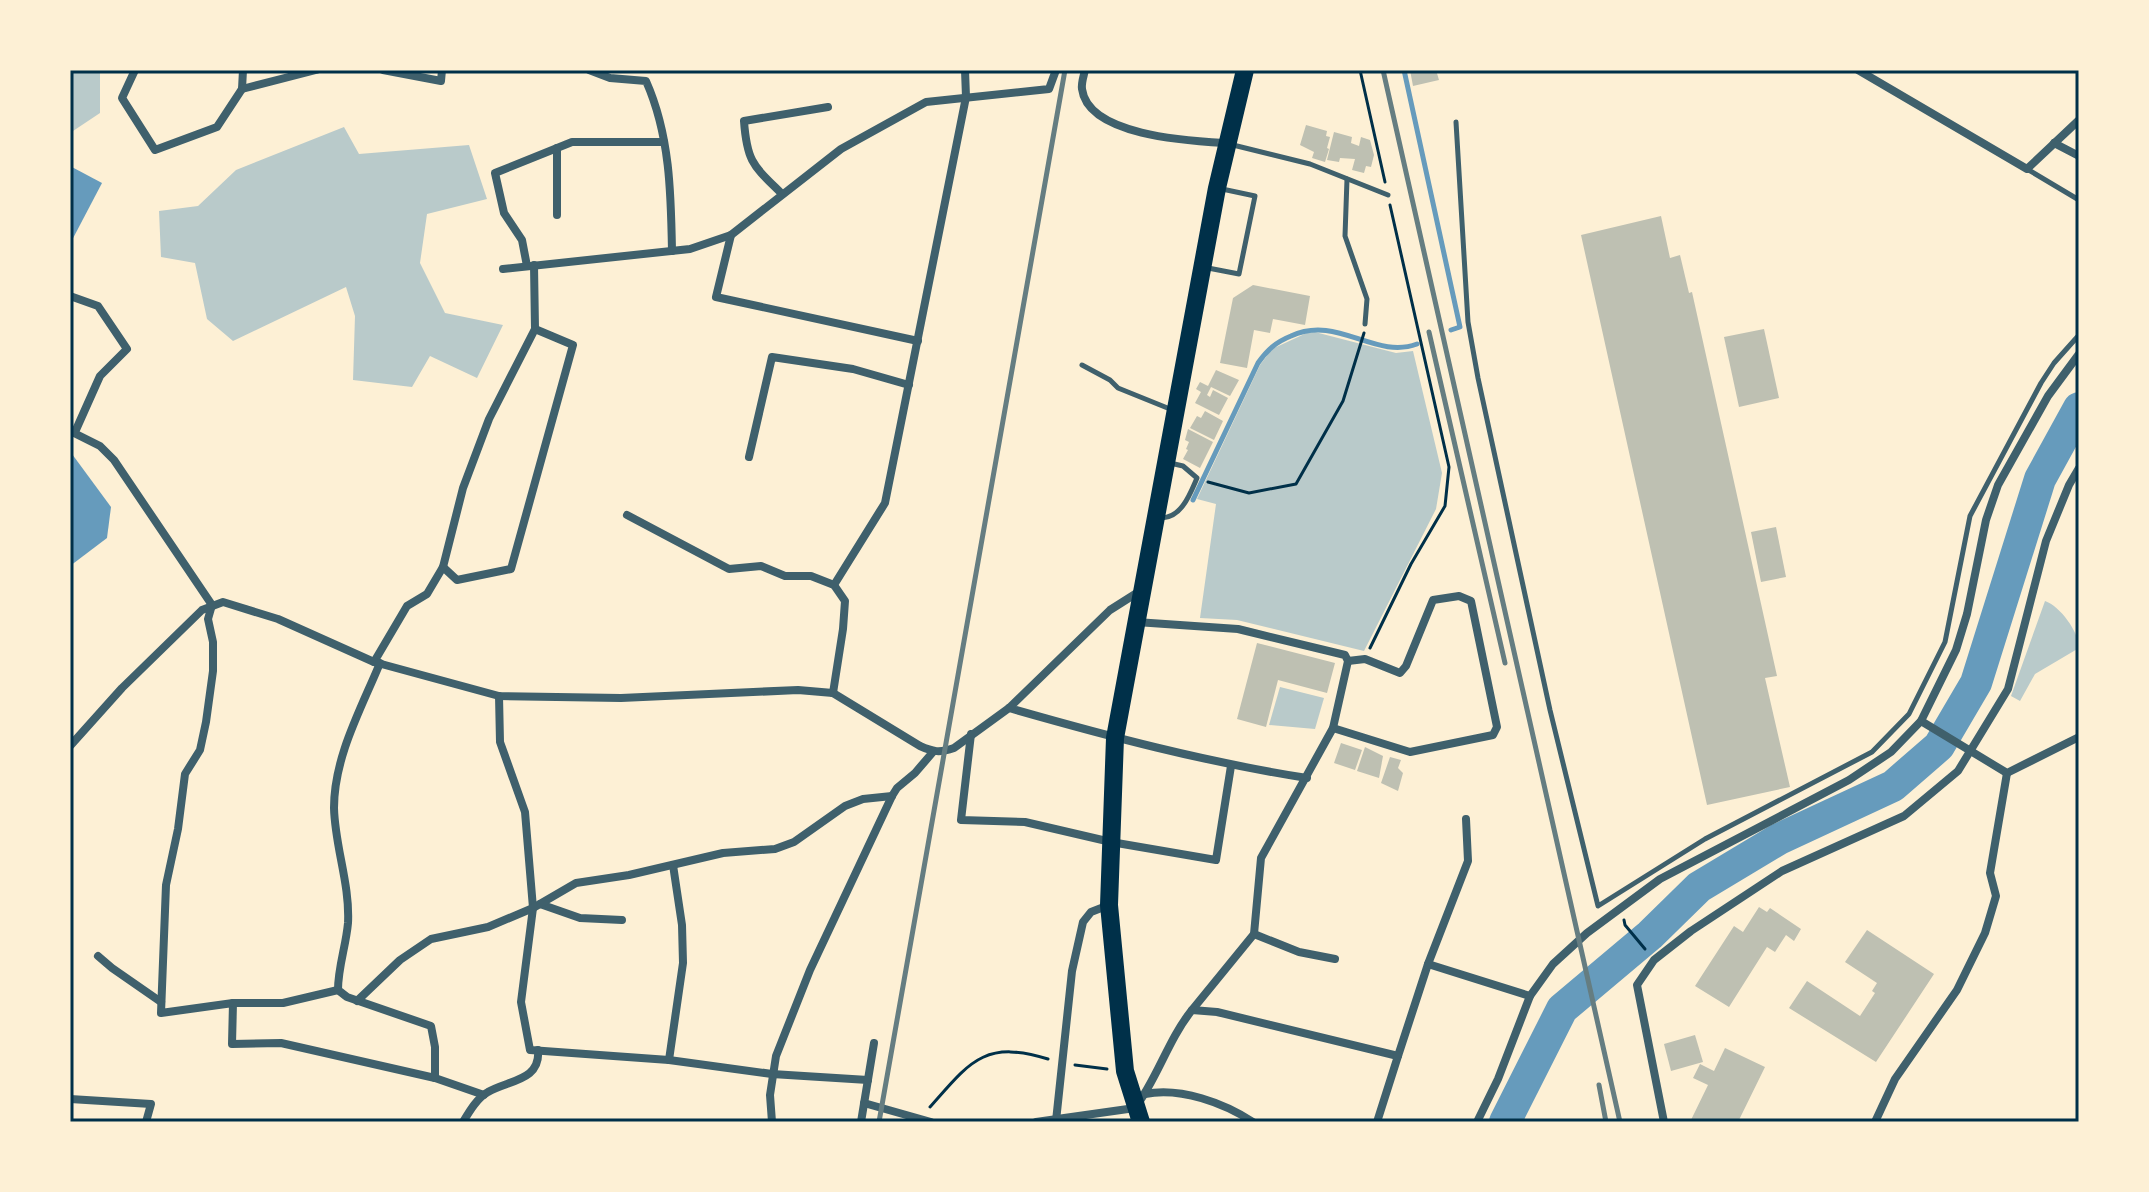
<svg xmlns="http://www.w3.org/2000/svg" width="2149" height="1192" font-family="'Open Sans',sans-serif">
	<rect width="100%" height="100%" fill="#fdf0d5"/>
	<g fill="#b9caca">
		<polygon points="70,70 89,70 100,73 100,113 70,133"/>
		<polygon points="344,127 359,154 469,145 487,199 427,214 420,263 445,313 503,325 477,378 430,356 412,387 353,380 355,316 346,287 233,341 207,319 195,263 161,257 159,211 198,206 236,170"/>
		<polygon points="1311,331 1396,353 1413,351 1442,473 1436,509 1364,651 1237,620 1200,618 1216,504 1197,499 1260,365 1272,349"/>
		<path d="M2045,601C2060,606 2079,632 2079,648L2035,674L2020,701L2011,696Z"/>
		<polygon points="1280,687 1324,698 1315,729 1269,725"/>
	</g>
	<g fill="#669bbc">
		<polygon points="70,166 102,183 70,244"/>
		<polygon points="72,454 111,507 107,538 70,566"/>
	</g>
	<g fill="none" stroke-linecap="round" stroke-linejoin="round">
		<g stroke="#669bbc" stroke-width="5">
			<polyline points="1404,70 1460,327 1451,330"/>
			<path d="M1193,500L1258,363C1267,350 1276,342 1291,336C1337,314 1375,360 1417,344"/>
		</g>
		<polyline stroke="#669bbc" stroke-width="32" points="1505,1122 1562,1009 1650,935 1699,887 1779,839 1893,786 1939,746 1976,683 2040,479 2079,408"/>
	</g>
	<g fill="#bec0b2">
		<polygon points="1410,70 1436,70 1439,80 1413,86"/>
		<polygon points="1306,125 1327,131 1326,136 1330,137 1327,148 1329,149 1325,162 1312,158 1314,152 1300,145"/>
		<polygon points="1334,132 1352,137 1351,143 1359,146 1361,137 1370,140 1374,155 1371,167 1366,166 1364,173 1352,170 1355,159 1340,158 1339,162 1327,160"/>
		<polygon points="1661,216 1670,258 1680,255 1689,293 1692,292 1777,676 1765,678 1790,787 1707,805 1581,235"/>
		<polygon points="1253,285 1310,296 1305,325 1273,319 1270,333 1254,330 1247,368 1220,363 1233,298"/>
		<polygon points="1764,329 1779,398 1739,407 1724,337"/>
		<polygon points="1216,370 1239,380 1230,396 1211,387 1207,395 1210,397 1213,390 1228,398 1219,415 1195,403 1201,392 1196,389 1200,382 1208,386"/>
		<polygon points="1205,411 1223,421 1214,440 1190,428 1197,416 1201,418"/>
		<polygon points="1188,429 1213,442 1200,468 1183,459 1188,450 1186,449 1189,442 1185,440"/>
		<polygon points="1776,527 1786,577 1761,582 1751,532"/>
		<polygon points="1257,643 1335,663 1327,693 1278,680 1266,727 1237,719"/>
		<polygon points="1341,743 1362,750 1355,770 1334,763"/>
		<polygon points="1365,747 1383,756 1379,778 1357,771"/>
		<polygon points="1390,757 1401,760 1398,768 1403,773 1398,791 1381,783"/>
		<polygon points="1759,907 1767,912 1770,908 1801,929 1794,941 1786,935 1775,952 1767,947 1729,1007 1695,986 1734,926 1743,932"/>
		<polygon points="1867,930 1934,974 1876,1062 1789,1008 1807,981 1860,1016 1875,993 1872,991 1877,983 1845,962"/>
		<polygon points="1695,1035 1703,1062 1671,1071 1664,1044"/>
		<polygon points="1725,1048 1765,1067 1738,1122 1690,1122 1708,1085 1693,1078 1700,1064 1714,1071"/>
	</g>
	<g fill="none" stroke-linecap="round" stroke-linejoin="round">
		<g stroke="#003049" stroke-width="3">
			<polyline points="1360,70 1385,182"/>
			<polyline points="1208,482 1249,493 1296,484 1343,401 1364,333"/>
			<polyline points="1370,648 1411,564 1445,506 1449,467 1390,205"/>
			<polyline points="1624,920 1625,925 1645,949"/>
			<polyline points="1075,1065 1107,1069"/>
			<path d="M930,1107C969,1063 984,1039 1048,1059"/>
		</g>
		<g stroke="#3f606c" stroke-width="5">
			<polyline points="1456,122 1468,322 1478,378 1550,710 1598,906 1705,839 1872,752 1909,714 1945,642 1970,516 2041,383 2054,363 2079,335"/>
			<polyline points="1233,145 1310,164 1388,195"/>
			<polyline points="2027,169 2079,200"/>
			<polyline points="1347,179 1345,236 1367,299 1365,324"/>
			<polyline points="1208,268 1239,274 1255,196 1222,189"/>
			<polyline points="1082,365 1110,380 1118,388 1170,409"/>
			<path d="M1162,518C1182,517 1190,494 1197,478L1183,466L1170,463"/>
		</g>
		<g stroke="#3f606c" stroke-width="8">
			<polyline points="135,70 122,98 155,150 217,127 242,89 243,70"/>
			<polyline points="383,70 441,81 442,70"/>
			<path d="M589,70L610,78L646,81C670,135 671,193 672,251"/>
			<path d="M1085,70C1084,75 1081,83 1082,89C1088,136 1190,141 1226,143"/>
			<polyline points="1858,70 2027,169 2079,120"/>
			<polyline points="242,89 316,70"/>
			<polyline points="2054,143 2079,156"/>
			<path d="M782,194C754,166 747,163 744,121L828,107"/>
			<polyline points="557,215 557,148"/>
			<polyline points="731,235 716,297 918,341"/>
			<polyline points="527,266 522,240 504,213 495,173 572,142 664,142"/>
			<polyline points="503,269 690,249 731,235 841,149 926,102 1049,89 1056,70"/>
			<polyline points="70,296 98,306 127,349 100,376 75,432"/>
			<polyline points="70,431 100,446 114,460 212,605 208,619 213,642 213,671 206,722 200,750 185,774 178,829 166,885 161,1013 233,1003 232,1044 281,1043 435,1078 484,1095"/>
			<polyline points="749,457 772,357 853,369 909,385"/>
			<polyline points="627,515 729,569 761,566 785,576 811,576 834,585 845,601 843,629 833,693"/>
			<polyline points="443,567 457,580 511,569 573,345 535,329"/>
			<polyline points="834,585 885,503 966,97 965,70"/>
			<polyline points="1136,622 1238,629 1345,655 1348,661 1333,728 1261,858 1254,934 1192,1010"/>
			<polyline points="374,662 407,606 427,594 443,567 463,488 489,419 535,329 534,265"/>
			<path d="M380,663C361,709 334,757 334,808C335,847 350,884 348,923C346,946 338,967 338,990L347,997L431,1026L435,1047V1078"/>
			<polyline points="499,696 500,742 525,812 533,908 521,1002 530,1050 669,1060 772,1074 868,1080"/>
			<path d="M1009,708C1107,736 1205,762 1307,778"/>
			<polyline points="1921,721 2007,773 2079,737"/>
			<polyline points="1333,728 1410,752 1493,735 1497,727 1471,601 1459,596 1433,600 1406,666 1400,673 1365,659 1348,661"/>
			<polyline points="971,734 961,820 1025,822 1111,842 1216,860 1231,766"/>
			<path d="M70,746L122,688L202,610L223,602L278,619L374,662L499,696L621,698L798,690L833,693L920,746C933,752 940,753 954,748L1009,708L1110,610L1140,591"/>
			<polyline points="540,904 580,918 622,920"/>
			<polyline points="1254,934 1299,952 1335,959"/>
			<polyline points="98,956 112,968 161,1002"/>
			<polyline points="1428,964 1530,996"/>
			<polyline points="357,1001 400,960 431,939 488,927 533,908 576,883 629,875 723,853 775,849 794,842 845,806 863,799 892,796"/>
			<polyline points="233,1003 283,1003 338,990"/>
			<polyline points="1398,1056 1428,964 1468,861 1466,819"/>
			<polyline points="669,1060 683,963 682,925 673,865"/>
			<path d="M1145,1094C1181,1087 1224,1103 1253,1122"/>
			<polyline points="70,1099 151,1104 146,1122"/>
			<polyline points="864,1103 931,1122"/>
			<polyline points="1056,1121 1072,971 1083,922 1091,912 1109,905"/>
			<path d="M463,1122C469,1112 477,1098 488,1092C508,1080 541,1081 538,1050"/>
			<polyline points="772,1122 770,1095 776,1056 810,970 892,796 897,788 915,773 933,752"/>
			<polyline points="861,1122 874,1043"/>
			<path d="M1036,1122L1135,1108C1158,1077 1168,1040 1192,1010L1217,1012L1398,1056L1377,1122"/>
			<polyline points="1477,1122 1498,1079 1530,996 1553,964 1587,933 1660,879 1849,780 1891,752 1921,721 1956,650 1967,614 1986,520 1998,485 2048,396 2079,354"/>
			<polyline points="1664,1122 1637,985 1654,960 1691,931 1782,871 1904,816 1958,771 2008,689 2046,541 2069,485 2079,468"/>
			<polyline points="1875,1122 1895,1079 1957,990 1985,933 1996,896 1990,873 2007,773"/>
		</g>
		<polyline stroke="#003049" stroke-width="18" points="1141,1122 1125,1071 1109,905 1115,738 1217,188 1245,70"/>
		<g stroke="#657d81" stroke-width="5">
			<polyline points="1383,70 1620,1122"/>
			<polyline points="1429,332 1505,663"/>
			<polyline points="1599,1085 1606,1122"/>
			<polyline points="879,1122 1065,70"/>
		</g>
	</g>
	<rect width="2149" height="1192" fill="none" stroke="#fdf0d5" stroke-width="144"/>
	<rect x="72" y="72" width="2005" height="1048" fill="none" stroke="#003049" stroke-width="3"/>
</svg>
